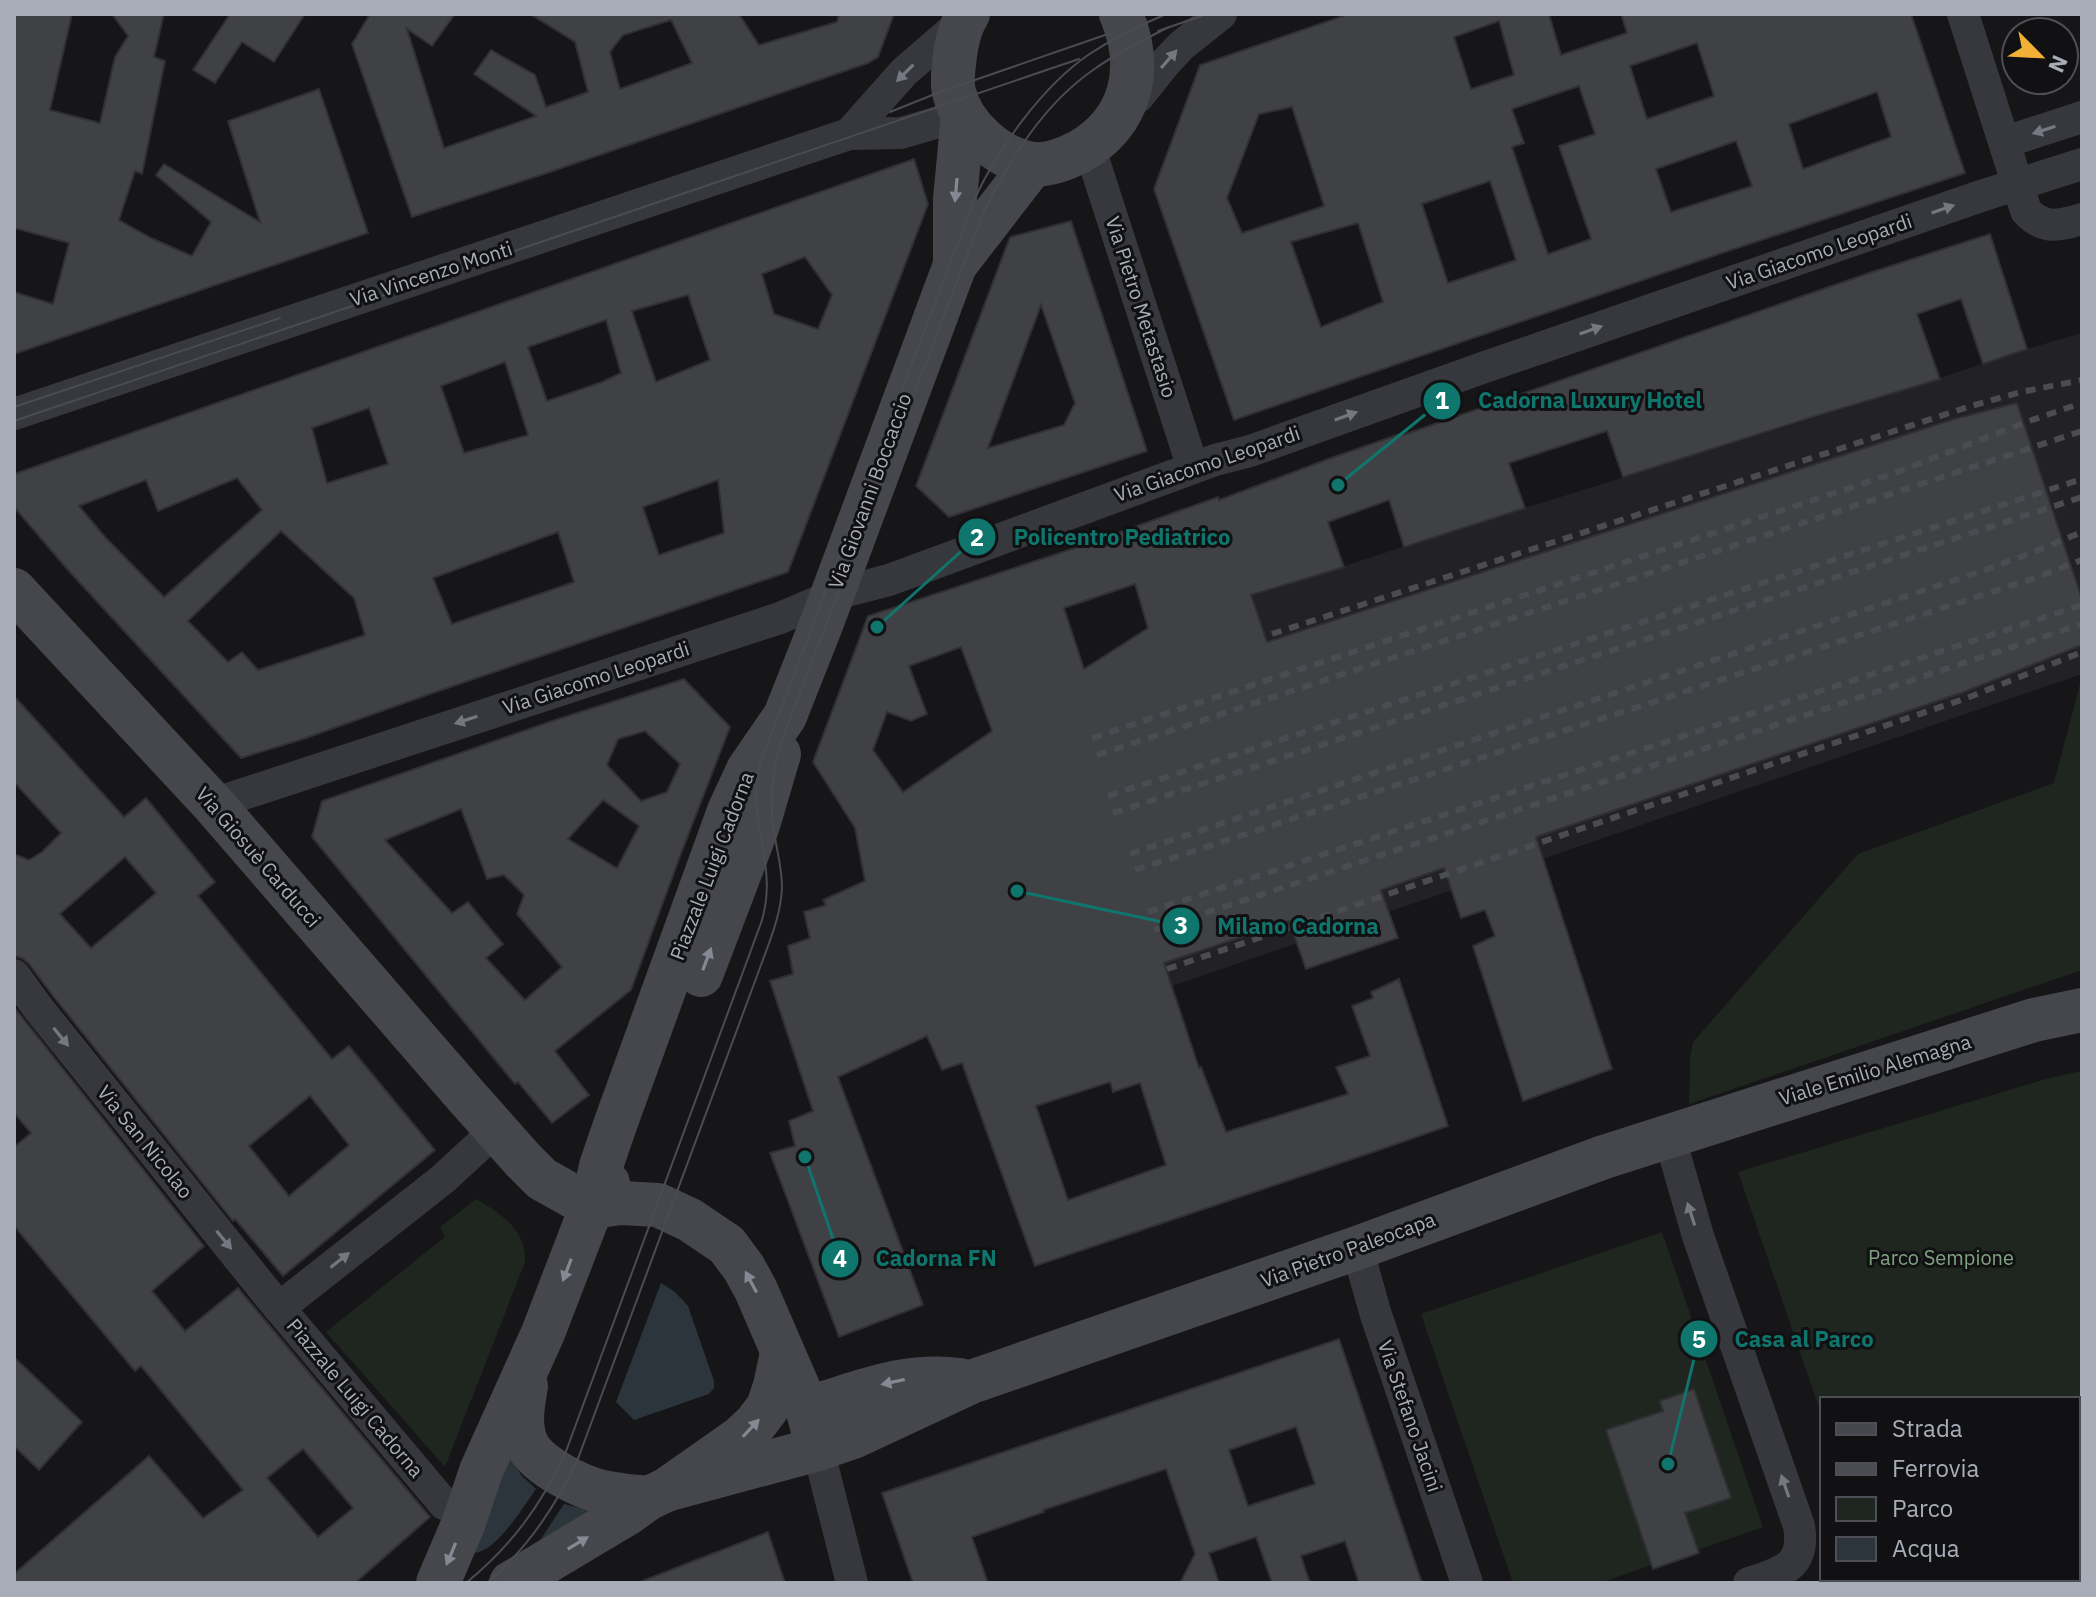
<svg xmlns="http://www.w3.org/2000/svg" width="2096" height="1597" font-family="'IBM Plex Sans',sans-serif">
	<rect width="100%" height="100%" fill="#161618"/>
	<polygon fill="#222225" points="2082,333 2082,674 1140,997 865,881 855,828 903,792 1033,703 1148,628 1201,612 1169,513 1218,497 1252,596 1467,526 1886,396 2027,349"/>
	<g fill="#1e261f">
		<polygon points="2082,676 2082,970 1689,1104 1690,1058 1693,1042 1858,854 2054,783"/>
		<polygon points="2082,1071 2082,1583 1859,1583 1859,1579 2078,1579 2078,1399 1822,1399 1822,1416 1738,1172 2049,1078"/>
		<path d="M476,1199C501,1213 527,1231 525,1262L445,1467L326,1332L445,1237L440,1227Z"/>
		<polygon points="1662,1232 1763,1527 1698,1550 1699,1553 1653,1569 1651,1565 1600,1583 1513,1583 1421,1314"/>
	</g>
	<g fill="#2c353c">
		<polygon points="661,1283 675,1292 688,1306 714,1381 714,1388 709,1394 634,1420 616,1402"/>
		<path d="M509,1455L521,1475L536,1489C524,1506 496,1552 474,1553Z"/>
		<polygon points="564,1504 593,1511 531,1554"/>
	</g>
	<g fill="#404145" stroke="#303034" stroke-width="2" fill-rule="evenodd">
		<polygon points="14,14 72,14 50,110 100,123 115,57 128,36 112,14 164,14 154,57 165,61 142,174 135,171 119,220 151,238 192,256 211,222 156,175 164,164 260,222 228,121 319,89 368,233 14,354 14,292 53,304 69,243 14,228"/>
		<polygon points="230,14 305,14 274,62 242,42 215,83 193,70"/>
		<path d="M370,14H455L432,46L407,29L444,148L536,116L474,74L491,50L535,75L546,107L588,92L575,42L530,14H739L759,45L837,22L839,14H894L878,57L868,63L547,173L412,217L352,44ZM671,20L692,63L620,89L610,52L623,35Z"/>
		<path d="M1349,14H1549L1561,55L1627,33L1621,14H1911L1965,173L1719,254L1234,420L1154,189L1200,65ZM1499,21L1514,75L1471,89L1454,37ZM1697,43L1714,96L1647,119L1630,66ZM1579,86L1595,134L1559,146L1591,239L1548,254L1512,147L1524,143L1512,109ZM1877,92L1891,137L1803,169L1789,124ZM1292,107L1324,206L1242,233L1227,198L1259,114ZM1736,141L1752,186L1671,212L1656,169ZM1490,181L1516,260L1448,283L1422,204ZM1358,223L1383,302L1321,327L1291,242Z"/>
		<path d="M914,159L928,204L788,572L427,695L303,739L241,758L68,570L14,507V474ZM805,257L832,295L818,329L774,314L762,274ZM688,295L710,360L656,382L632,311ZM606,320L621,373L602,382L547,401L528,347ZM505,362L528,435L464,453L441,386ZM369,408L388,464L327,483L312,428ZM237,478L262,510L164,597L105,537L79,506L146,480L158,511ZM718,480L724,533L659,555L643,507ZM281,531L354,598L365,635L258,670L242,652L228,662L188,621ZM558,532L574,582L452,624L433,578Z"/>
		<path d="M1071,221L1147,451L949,517L916,486L1010,237ZM1041,305L1075,403L1064,425L988,448Z"/>
		<path d="M1990,234L2027,349L1983,364L1961,299L1917,314L1940,379L1816,416L1623,477L1607,431L1509,463L1525,508L1404,547L1389,500L1328,522L1344,567L1251,595L1267,642L1954,419L2017,403L2082,599V645L1964,692L1536,837L1612,1069L1523,1101L1473,946L1495,936L1485,910L1461,918L1444,868L1381,890L1398,938L1306,969L1289,921L1164,963L1199,1068L1201,1067L1226,1132L1348,1094L1336,1067L1370,1056L1352,1006L1373,998L1371,992L1399,979L1448,1126L1382,1149L1035,1266L962,1063L942,1070L927,1036L838,1077L923,1305L839,1337L770,1153L795,1146L789,1121L813,1111L770,981L793,974L788,946L810,938L804,912L826,905L823,900L865,881L855,828L813,762L868,616L1081,546L1218,497L1219,500L1331,458L1403,433V435L1872,272ZM1135,584L1148,628L1084,669L1064,608ZM961,647L992,731L903,792L873,750L887,712L911,721L927,714L909,666ZM1110,1082L1113,1092L1140,1083L1166,1165L1068,1200L1036,1106Z"/>
		<path d="M684,679L730,727L682,851L631,990L555,1051L589,1095L552,1123L518,1082L515,1084L312,837L322,801L558,719ZM645,731L680,764L667,792L641,801L607,765L618,739ZM603,800L639,826L617,868L568,839ZM461,809L487,879L504,875L524,895L517,914L562,967L525,1000L486,958L503,944L468,902L452,913L385,840Z"/>
		<path d="M14,696L124,817L146,798L215,882L198,896L332,1059L349,1046L435,1150L283,1276L235,1219L233,1221L53,996L29,964L22,958L14,956V854L29,860L42,852L61,833L14,782ZM125,857L156,893L91,948L60,914ZM310,1096L349,1145L289,1196L249,1146Z"/>
		<path d="M14,1007L204,1246L152,1291L185,1331L238,1288L430,1517L355,1583H14V1574L149,1456L203,1518L243,1490L141,1366L135,1371L14,1226V1147L31,1133L14,1113ZM303,1449L353,1508L318,1537L267,1478Z"/>
		<path d="M1339,1339L1422,1583H1359L1345,1541L1301,1556L1310,1583H1272L1256,1537L1209,1553L1219,1583H1180L1195,1554L1166,1469L1043,1510L1044,1512L972,1537L988,1583H913L882,1493ZM1296,1427L1315,1484L1248,1506L1229,1450Z"/>
		<polygon points="14,1357 82,1422 39,1470 14,1446"/>
		<polygon points="1694,1389 1731,1498 1685,1513 1699,1553 1653,1569 1606,1430 1663,1411 1660,1401"/>
		<polygon points="768,1532 785,1583 643,1583 642,1581"/>
	</g>
	<g fill="none" stroke-linecap="round" stroke-linejoin="round">
		<g stroke="#37383d" stroke-width="32">
			<path d="M1963,14L2026,211C2044,230 2058,226 2082,219"/>
			<polyline points="1122,109 1138,97 1166,62 1181,46 1221,14"/>
			<polyline points="849,134 904,72 963,21"/>
			<polyline points="2005,142 2082,117"/>
			<polyline points="1089,146 1193,468"/>
			<polyline points="14,414 849,134 901,133 963,115"/>
			<polyline points="213,804 780,618 839,593 889,580 1215,460 1250,451 1485,367 1981,196 2082,164"/>
			<polyline points="14,975 38,1008 270,1297 444,1504"/>
			<path d="M1669,1135L1698,1236L1799,1526C1806,1567 1782,1572 1749,1583"/>
			<polyline points="1357,1248 1376,1315 1467,1583"/>
			<polyline points="279,1308 443,1179 496,1130"/>
			<polyline points="818,1449 852,1583"/>
			<polyline points="2078,1532 2082,1531"/>
		</g>
		<g stroke="#45474d" stroke-width="44">
			<path d="M968,14C960,26 957,41 955,55C954,66 951,80 954,92C962,126 997,158 1032,164C1048,166 1065,159 1079,152C1132,122 1144,68 1121,14"/>
			<polyline points="955,265 1033,164"/>
			<polyline points="14,590 213,804 467,1097 523,1160 542,1179 592,1207 621,1203 658,1205 690,1220 727,1245 744,1268 756,1290 807,1408 818,1449"/>
			<polyline points="701,975 758,825 779,754"/>
			<polyline points="592,1207 601,1166 615,1125 729,811 748,770 785,716 821,625 955,265 955,199 963,115"/>
			<path d="M526,1386C523,1404 519,1424 526,1442C534,1463 572,1482 592,1489C610,1495 630,1496 649,1498"/>
			<path d="M807,1408C861,1393 901,1373 960,1380"/>
			<polyline points="666,1490 818,1449 853,1437 971,1382 1357,1248 1604,1157 2034,1020 2082,1010"/>
			<polyline points="438,1583 464,1522 481,1471 543,1333 585,1224 592,1207 608,1183"/>
			<polyline points="511,1583 628,1513 649,1498 666,1490 740,1438 756,1423 768,1407 775,1386 782,1353"/>
		</g>
		<g stroke="#4a4c52" stroke-width="2">
			<polyline points="1158,31 1207,14"/>
			<polyline points="890,112 940,92 1108,34"/>
			<polyline points="14,407 280,318"/>
			<polyline points="14,421 1079,59"/>
			<path d="M466,1583C511,1546 540,1507 565,1454L761,923C780,866 745,820 760,764L975,198C999,147 1042,87 1088,55C1112,39 1138,26 1164,15"/>
			<path d="M487,1583C528,1548 557,1505 579,1456L761,965C770,940 781,915 782,887C782,868 777,851 774,832C769,802 772,774 780,745L984,211C1011,158 1043,105 1093,70C1117,53 1143,40 1169,27"/>
		</g>
		<g stroke="#4a4c52" stroke-width="6" stroke-dasharray="10 8" stroke-linecap="butt">
			<polyline points="1272,634 1971,406 2021,392 2082,380"/>
			<polyline points="1092,738 1892,474 2029,421 2082,403"/>
			<polyline points="1097,755 2082,431"/>
			<polyline points="1108,796 2082,479"/>
			<polyline points="1113,813 2082,497"/>
			<polyline points="1130,854 1982,571 2029,554 2082,532"/>
			<polyline points="1135,870 2032,579 2082,560"/>
			<polyline points="1148,912 2082,605"/>
			<polyline points="1154,930 2082,624"/>
			<polyline points="1167,969 1967,698 2082,652"/>
		</g>
	</g>
	<defs><path id="oneway-solid" d="M-6-.8H1V-3.2L6.5 0L1 3.2V.8H-6Z" transform="scale(2)"/></defs>
	<g fill="#757881">
		<use href="#oneway-solid" transform="translate(1169 59) rotate(-49)"/>
		<use href="#oneway-solid" transform="translate(905 73) rotate(135)"/>
		<use href="#oneway-solid" transform="translate(2044 130) rotate(162)"/>
		<use href="#oneway-solid" transform="translate(1943 209) rotate(-19)"/>
		<use href="#oneway-solid" transform="translate(1591 330) rotate(-19)"/>
		<use href="#oneway-solid" transform="translate(1346 416) rotate(-20)"/>
		<use href="#oneway-solid" transform="translate(466 720) rotate(162)"/>
		<use href="#oneway-solid" transform="translate(61 1037) rotate(51)"/>
		<use href="#oneway-solid" transform="translate(1691 1214) rotate(-108)"/>
		<use href="#oneway-solid" transform="translate(224 1240) rotate(51)"/>
		<use href="#oneway-solid" transform="translate(340 1260) rotate(-38)"/>
		<use href="#oneway-solid" transform="translate(1785 1486) rotate(-109)"/>
	</g>
	<g fill="#858993">
		<use href="#oneway-solid" transform="translate(956 190) rotate(95)"/>
		<use href="#oneway-solid" transform="translate(707 959) rotate(-69)"/>
		<use href="#oneway-solid" transform="translate(567 1270) rotate(111)"/>
		<use href="#oneway-solid" transform="translate(751 1282) rotate(-118)"/>
		<use href="#oneway-solid" transform="translate(893 1382) rotate(168)"/>
		<use href="#oneway-solid" transform="translate(751 1428) rotate(-47)"/>
		<use href="#oneway-solid" transform="translate(578 1543) rotate(-31)"/>
		<use href="#oneway-solid" transform="translate(451 1554) rotate(113)"/>
	</g>
	<g text-anchor="middle" stroke-width="6" stroke-linejoin="round" paint-order="stroke">
		<g font-size="20" fill="#a8adb8" stroke="#111113">
			<text transform="translate(1819 252) rotate(-19)" y="7">Via Giacomo Leopardi</text>
			<text transform="translate(431 274) rotate(-18)" y="7">Via Vincenzo Monti</text>
			<text transform="translate(1141 307) rotate(72)" y="7">Via Pietro Metastasio</text>
			<text transform="translate(1207 464) rotate(-19)" y="7">Via Giacomo Leopardi</text>
			<text transform="translate(870 491) rotate(-70)" y="7">Via Giovanni Boccaccio</text>
			<text transform="translate(596 678) rotate(-18)" y="7">Via Giacomo Leopardi</text>
			<text transform="translate(258 857) rotate(49)" y="7">Via Giosuè Carducci</text>
			<text transform="translate(712 866) rotate(-69)" y="7">Piazzale Luigi Cadorna</text>
			<text transform="translate(1875 1070) rotate(-17)" y="7">Viale Emilio Alemagna</text>
			<text transform="translate(145 1142) rotate(51)" y="7">Via San Nicolao</text>
			<text transform="translate(1348 1250) rotate(-20)" y="7">Via Pietro Paleocapa</text>
			<text transform="translate(355 1398) rotate(50)" y="7">Piazzale Luigi Cadorna</text>
			<text transform="translate(1410 1416) rotate(71)" y="7">Via Stefano Jacini</text>
		</g>
		<g font-size="20" fill="#7fa381" stroke="#111113">
			<text x="1941" y="1265">Parco Sempione</text>
		</g>
	</g>
	<path fill="none" stroke="#0f766e" stroke-width="3" d="M1338 485L1442 401M877 627L977 537M1017 891L1181 926M805 1157L840 1259M1668 1464L1699 1339"/>
	<g fill="#0f766e" stroke="#111113" stroke-width="3">
		<circle cx="1338" cy="485" r="8"/>
		<circle cx="877" cy="627" r="8"/>
		<circle cx="1017" cy="891" r="8"/>
		<circle cx="805" cy="1157" r="8"/>
		<circle cx="1668" cy="1464" r="8"/>
		<circle cx="1442" cy="401" r="20"/>
		<circle cx="977" cy="537" r="20"/>
		<circle cx="1181" cy="926" r="20"/>
		<circle cx="840" cy="1259" r="20"/>
		<circle cx="1699" cy="1339" r="20"/>
	</g>
	<g font-size="24" text-anchor="middle" font-weight="bold" fill="#fff">
		<text x="1442" y="409">1</text>
		<text x="977" y="546">2</text>
		<text x="1181" y="934">3</text>
		<text x="840" y="1267">4</text>
		<text x="1699" y="1348">5</text>
	</g>
	<g font-size="22" text-anchor="middle" font-weight="bold" fill="#0f766e" stroke="#111113" stroke-width="6" stroke-linejoin="round" paint-order="stroke">
		<text x="1590" y="408">Cadorna Luxury Hotel</text>
		<text x="1122" y="545">Policentro Pediatrico</text>
		<text x="1298" y="934">Milano Cadorna</text>
		<text x="936" y="1266">Cadorna FN</text>
		<text x="1804" y="1347">Casa al Parco</text>
	</g>
	<rect width="2096" height="1597" fill="none" stroke="#a8adb8" stroke-width="32"/>
	<rect x="1820" y="1397" width="260" height="184" fill="#111113" stroke="#4d4f55" stroke-width="2"/>
	<rect x="1836" y="1423" width="40" height="12" fill="#45474d" stroke="#4d4f55" stroke-width="2"/>
	<text x="1892" y="1437" font-size="24" fill="#a8adb8">Strada</text>
	<rect x="1836" y="1463" width="40" height="12" fill="#4a4c52" stroke="#4d4f55" stroke-width="2"/>
	<text x="1892" y="1477" font-size="24" fill="#a8adb8">Ferrovia</text>
	<rect x="1836" y="1497" width="40" height="24" fill="#1e261f" stroke="#4d4f55" stroke-width="2"/>
	<text x="1892" y="1517" font-size="24" fill="#a8adb8">Parco</text>
	<rect x="1836" y="1537" width="40" height="24" fill="#2c353c" stroke="#4d4f55" stroke-width="2"/>
	<text x="1892" y="1557" font-size="24" fill="#a8adb8">Acqua</text>
	<g transform="translate(2040 56) rotate(114)"><circle r="38" fill="#111113" stroke="#4d4f55" stroke-width="2"/>
	<path d="M0-6L14 30L0 20L-14 30Z" fill="#f2b134"/>
	<text y="-12" font-size="22" font-weight="bold" text-anchor="middle" fill="#a8adb8">N</text>
	</g>
</svg>
